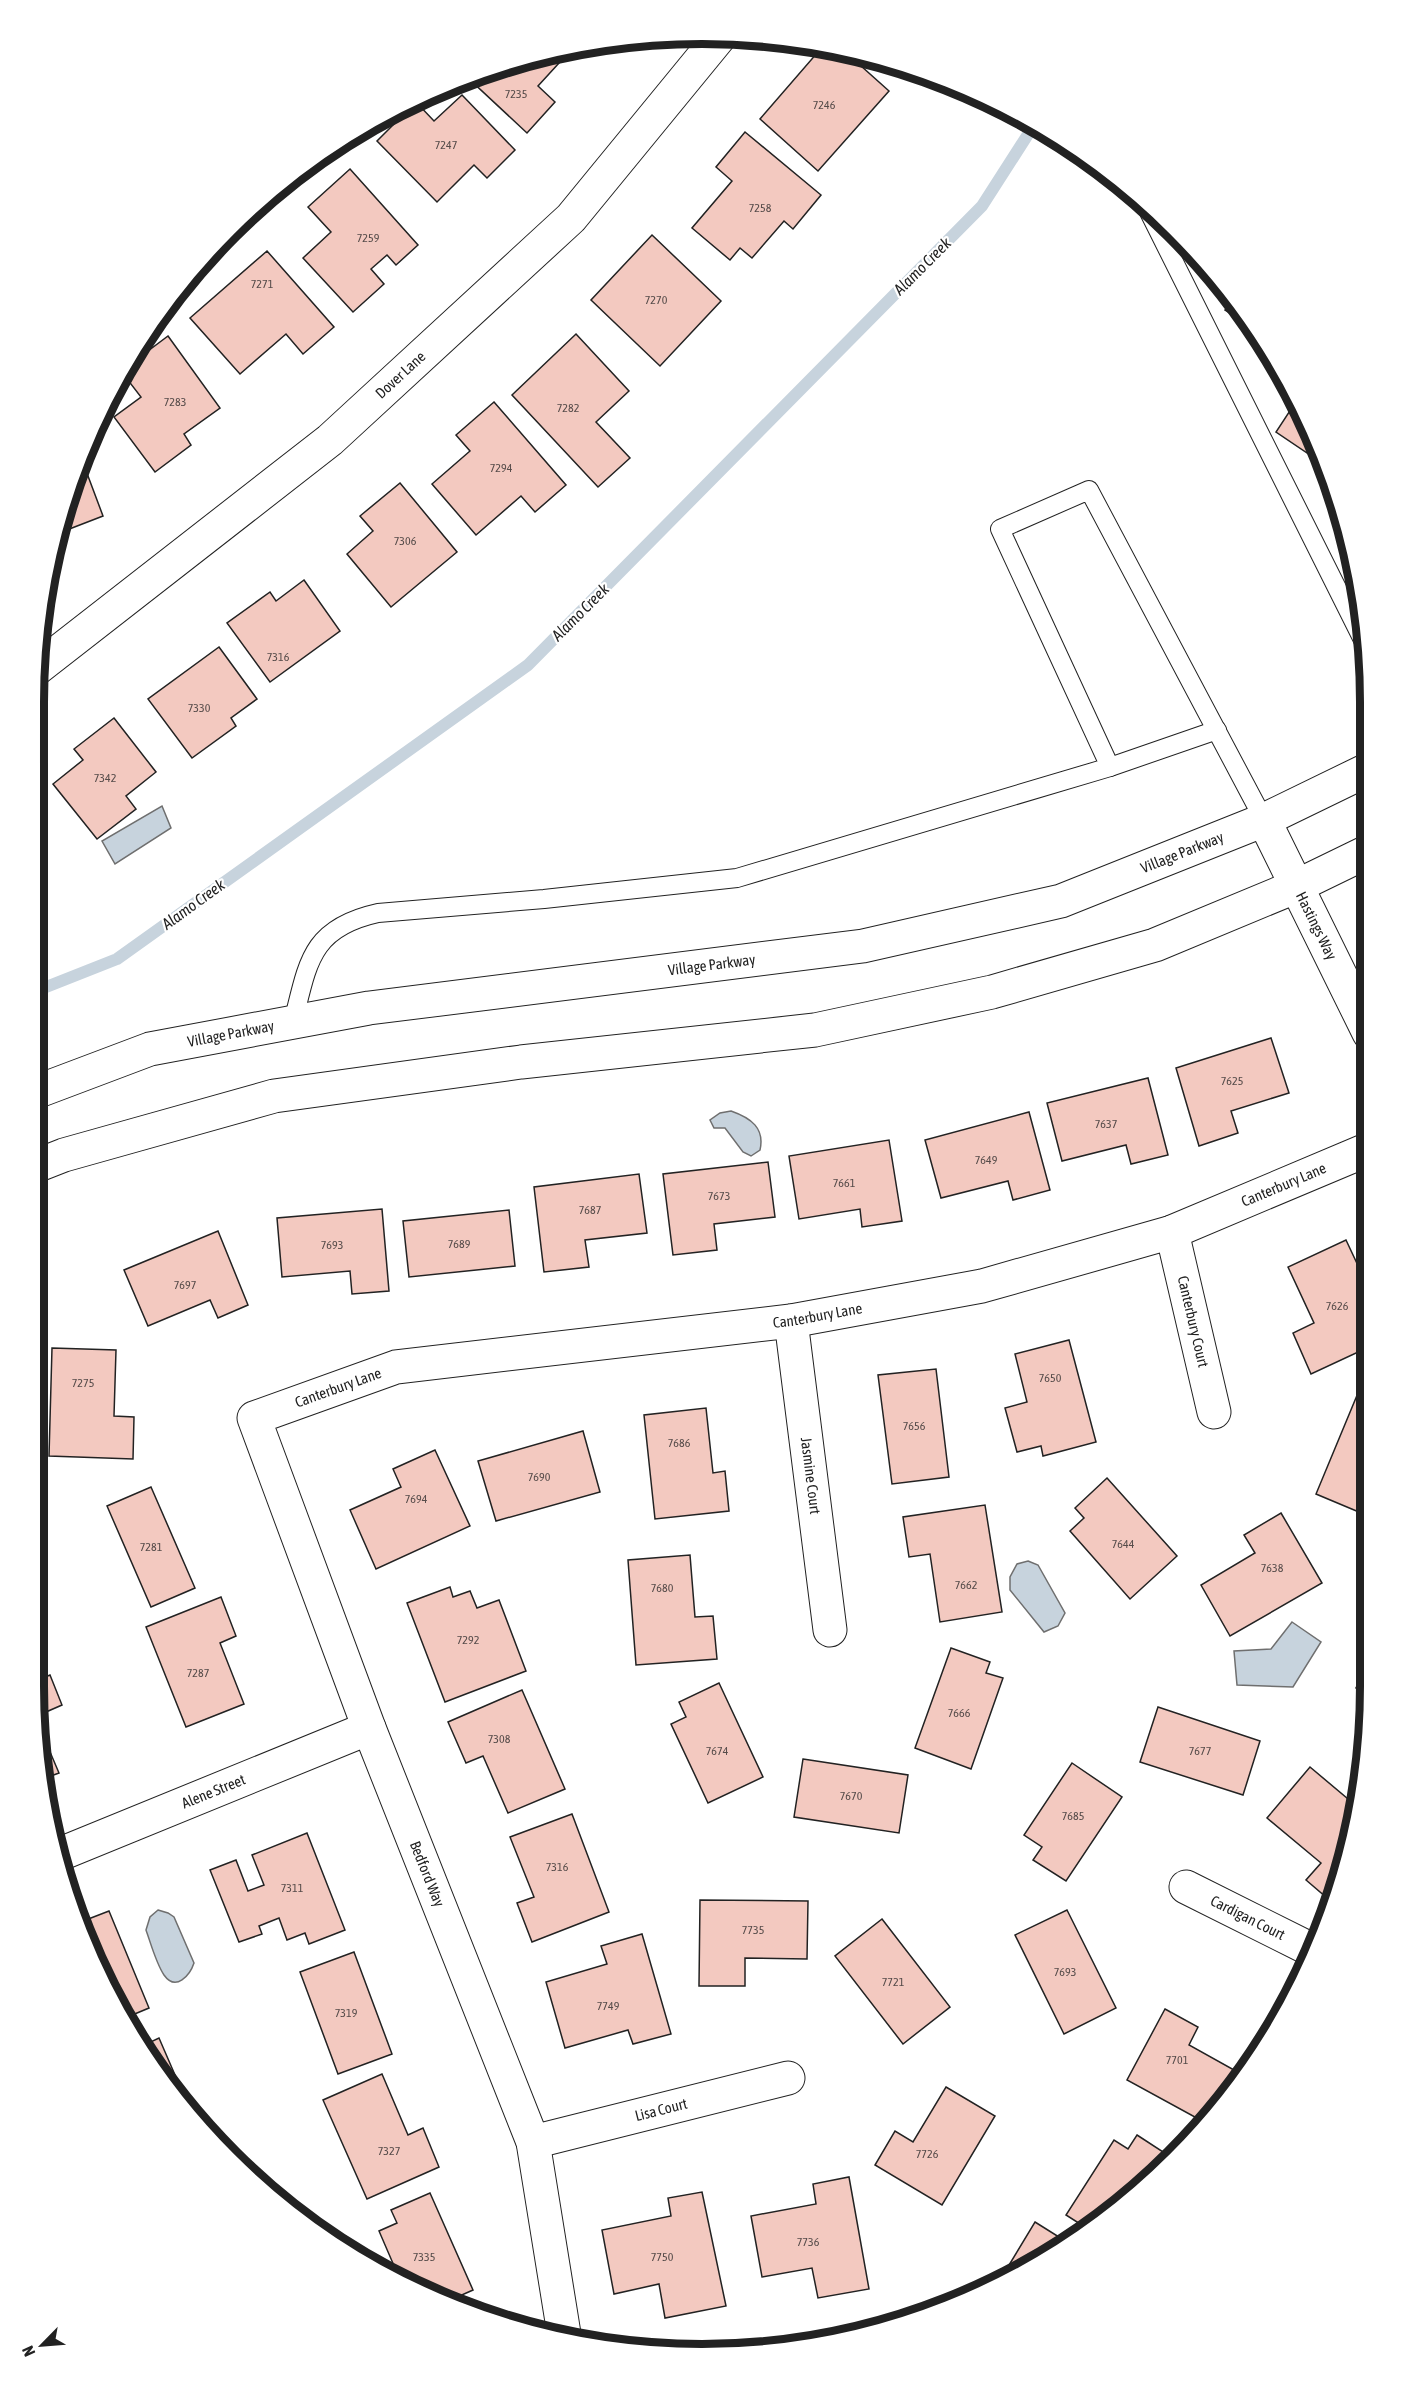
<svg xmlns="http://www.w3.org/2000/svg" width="1403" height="2387" font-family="'Asap Condensed',sans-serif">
	<rect width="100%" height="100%" fill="#fff"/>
	<g fill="#c7d3dd" stroke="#6f6f6f" stroke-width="1.5">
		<polygon points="162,806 171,828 115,864 102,841"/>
		<path d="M731,1111C751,1118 765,1128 760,1150L751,1156L743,1152L725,1128H714L710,1120L720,1113Z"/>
		<polygon points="1028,1561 1038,1565 1065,1613 1058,1626 1044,1632 1010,1590 1010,1577 1017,1564"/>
		<polygon points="1292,1622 1321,1642 1293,1687 1237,1685 1234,1651 1271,1649"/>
		<path d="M158,1910L168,1913L174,1917L194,1963C190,1975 176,1992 164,1975C156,1963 151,1944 146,1930L150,1917Z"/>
	</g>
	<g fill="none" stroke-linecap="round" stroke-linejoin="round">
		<polyline stroke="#c7d3dd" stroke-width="12" points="36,991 117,959 528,665 982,206 1034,125"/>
	</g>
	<g fill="#f3c9c0" stroke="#222" stroke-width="1.5">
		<polygon points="824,45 842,49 889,91 818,171 760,119"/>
		<polygon points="566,47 570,51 538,86 555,102 527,133 467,77"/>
		<polygon points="462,95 515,150 487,178 474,165 437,202 377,141 416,102 434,121"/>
		<polygon points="745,132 821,195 793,229 784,221 752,258 740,248 730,260 692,228 732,181 716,167"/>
		<polygon points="350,169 418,245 396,265 387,255 371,269 384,284 353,312 303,258 331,232 308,207"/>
		<polygon points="652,235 721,301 660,366 591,300"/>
		<polygon points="267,251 334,327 303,354 286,334 240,374 190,318"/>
		<polygon points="1232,300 1253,328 1225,310"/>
		<polygon points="576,334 629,391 596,422 630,458 598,487 512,395"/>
		<polygon points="168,336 220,408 184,434 191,445 155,472 114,417 141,397 124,375 128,366"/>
		<polygon points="494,402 566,485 535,512 521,496 476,535 432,484 470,451 456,435"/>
		<polygon points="1295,403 1319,461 1276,432"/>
		<polygon points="82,460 103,516 59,533 69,486"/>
		<polygon points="400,483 457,552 391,607 347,554 373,531 360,516"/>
		<polygon points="304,580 340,631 270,682 227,623 270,592 276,601"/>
		<polygon points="219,647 257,699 231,718 236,726 192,758 148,699"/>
		<polygon points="114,718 156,772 126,796 136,809 97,839 53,784 83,760 74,749"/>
		<polygon points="1271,1038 1289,1093 1231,1111 1238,1133 1199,1146 1176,1068"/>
		<polygon points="1148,1078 1168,1155 1131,1164 1126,1145 1062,1161 1047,1103"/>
		<polygon points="1029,1112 1050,1190 1013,1200 1008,1181 941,1198 925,1140"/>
		<polygon points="889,1140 902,1221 862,1227 860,1209 799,1219 789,1156"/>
		<polygon points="768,1162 775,1217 714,1224 717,1250 673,1255 663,1174"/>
		<polygon points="639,1174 647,1233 585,1240 589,1267 544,1272 534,1187"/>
		<polygon points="382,1209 389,1291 352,1294 350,1271 282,1277 277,1218"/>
		<polygon points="509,1210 515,1266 409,1277 403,1221"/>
		<polygon points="218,1231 248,1305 218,1318 210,1300 148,1326 124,1270"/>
		<polygon points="1346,1240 1369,1289 1369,1347 1311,1374 1293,1333 1314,1323 1288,1267"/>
		<polygon points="1069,1340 1096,1442 1043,1456 1041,1446 1017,1452 1005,1408 1027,1402 1015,1354"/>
		<polygon points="52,1348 116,1350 114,1416 134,1417 133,1459 49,1456"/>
		<polygon points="936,1369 949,1477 892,1484 878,1375"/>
		<polygon points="1358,1393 1369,1397 1369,1509 1366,1515 1316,1494"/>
		<polygon points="706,1408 713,1473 725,1471 729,1511 655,1519 644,1415"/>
		<polygon points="583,1431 600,1492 496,1521 478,1461"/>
		<polygon points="435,1450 470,1526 376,1569 350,1510 401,1487 393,1469"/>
		<polygon points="1107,1478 1177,1556 1130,1599 1070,1531 1084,1518 1075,1508"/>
		<polygon points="151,1487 195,1588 151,1607 107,1506"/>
		<polygon points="985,1505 1002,1612 940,1622 930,1554 909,1557 903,1517"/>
		<polygon points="1281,1513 1322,1583 1230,1636 1201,1585 1255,1553 1244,1535"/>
		<polygon points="690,1555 695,1617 713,1616 717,1659 636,1665 628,1560"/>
		<polygon points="450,1587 453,1597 470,1591 477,1608 499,1600 526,1671 445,1702 407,1603"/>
		<polygon points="221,1597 236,1636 220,1643 244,1704 186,1727 146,1627"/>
		<polygon points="951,1648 990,1662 986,1673 1003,1678 971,1769 915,1748"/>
		<polygon points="1369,1663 1369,1694 1356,1688"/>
		<polygon points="50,1675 62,1705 39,1715 38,1680"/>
		<polygon points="719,1683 763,1777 708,1803 671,1724 686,1717 679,1702"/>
		<polygon points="522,1690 565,1789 508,1813 483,1756 466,1763 448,1722"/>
		<polygon points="1158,1707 1260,1741 1243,1795 1140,1762"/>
		<polygon points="39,1726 59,1773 40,1780 39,1773"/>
		<polygon points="803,1759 908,1775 899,1833 794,1817"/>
		<polygon points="1072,1763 1122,1797 1066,1881 1033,1860 1042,1847 1024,1835"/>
		<polygon points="1310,1767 1354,1804 1333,1903 1306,1880 1321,1863 1267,1818"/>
		<polygon points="572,1814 609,1912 532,1942 517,1903 534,1897 510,1837"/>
		<polygon points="307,1833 345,1930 309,1944 305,1933 287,1940 279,1918 259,1926 262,1934 239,1942 210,1870 236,1860 248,1891 264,1885 252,1855"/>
		<polygon points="700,1900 808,1901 807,1959 745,1958 745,1986 699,1986"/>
		<polygon points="1067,1910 1116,2008 1064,2034 1015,1935"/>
		<polygon points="109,1911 149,2008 125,2018 102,1981 78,1923"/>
		<polygon points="882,1919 950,2007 903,2044 835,1956"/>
		<polygon points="642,1934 671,2034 633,2044 628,2030 565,2048 546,1982 607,1964 601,1946"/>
		<polygon points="354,1952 392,2054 338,2074 300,1972"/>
		<polygon points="1165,2009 1198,2027 1189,2045 1243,2075 1204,2122 1127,2080"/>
		<polygon points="159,2038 191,2112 171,2092 142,2046"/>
		<polygon points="382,2074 408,2135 423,2128 439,2167 367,2199 323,2100"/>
		<polygon points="946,2087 995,2116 942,2205 875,2165 895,2131 913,2142"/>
		<polygon points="1137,2135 1174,2159 1108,2216 1088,2229 1066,2215 1114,2140 1128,2149"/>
		<polygon points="849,2177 869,2289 818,2298 812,2268 762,2277 751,2216 816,2204 813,2184"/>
		<polygon points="702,2192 726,2306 665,2318 659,2284 614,2294 602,2230 671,2216 668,2198"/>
		<polygon points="430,2193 473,2290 446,2302 401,2282 379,2231 397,2223 391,2210"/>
		<polygon points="1035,2222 1067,2242 997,2285"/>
	</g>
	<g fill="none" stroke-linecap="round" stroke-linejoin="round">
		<defs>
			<g id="lane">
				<polyline points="1149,212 1367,648"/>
				<polyline points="1110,767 1217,730"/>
				<path d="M293,1022C308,963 310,928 378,913L544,899L737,878L1110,767L1000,529L1089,490L1264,820"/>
			</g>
			<g id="street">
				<path id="s1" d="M35,670L330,440L571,218L721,35"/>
				<path id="s2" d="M1264,820L1369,1033"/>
				<path id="s3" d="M1172,1232L1214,1412"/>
				<path id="s4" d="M791,1321L830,1630"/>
				<path id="s5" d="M58,1855L369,1728"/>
				<path id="s6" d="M1186,1887L1310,1949"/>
				<path id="s7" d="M533,2142L788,2078"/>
				<path id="s8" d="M565,2340L533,2142L369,1728L254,1418L396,1367L791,1321L982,1286L1172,1232L1369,1149"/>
			</g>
			<g id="secondary">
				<path id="s9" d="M36,1092L150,1049L369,1008L863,946L1061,901L1264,820L1369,769"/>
				<polyline points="36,1166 64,1155 274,1096 521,1062 815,1030 992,992 1155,945 1297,886 1369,851"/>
			</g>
		</defs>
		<use href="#lane" stroke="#222" stroke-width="20"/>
		<use href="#street" stroke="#222" stroke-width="35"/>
		<use href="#secondary" stroke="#222" stroke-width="35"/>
		<use href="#lane" stroke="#fff" stroke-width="18"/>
		<use href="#street" stroke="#fff" stroke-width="33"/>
		<use href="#secondary" stroke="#fff" stroke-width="33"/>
	</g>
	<g text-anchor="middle" stroke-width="4.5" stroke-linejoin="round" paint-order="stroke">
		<g font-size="12" fill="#564c4a">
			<text x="516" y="98">7235</text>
			<text x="824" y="109">7246</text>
			<text x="446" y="149">7247</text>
			<text x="760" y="212">7258</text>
			<text x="368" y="242">7259</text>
			<text x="262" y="288">7271</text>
			<text x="656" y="304">7270</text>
			<text x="175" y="406">7283</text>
			<text x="568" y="412">7282</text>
			<text x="501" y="472">7294</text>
			<text x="405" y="545">7306</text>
			<text x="278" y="661">7316</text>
			<text x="199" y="712">7330</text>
			<text x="105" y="782">7342</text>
			<text x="1232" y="1085">7625</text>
			<text x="1106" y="1128">7637</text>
			<text x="986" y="1164">7649</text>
			<text x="844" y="1187">7661</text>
			<text x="719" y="1200">7673</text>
			<text x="590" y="1214">7687</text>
			<text x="459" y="1248">7689</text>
			<text x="332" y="1249">7693</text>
			<text x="185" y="1289">7697</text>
			<text x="1337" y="1310">7626</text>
			<text x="1050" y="1382">7650</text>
			<text x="83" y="1387">7275</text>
			<text x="914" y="1430">7656</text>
			<text x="679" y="1447">7686</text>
			<text x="539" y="1481">7690</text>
			<text x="416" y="1503">7694</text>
			<text x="1123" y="1548">7644</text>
			<text x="151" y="1551">7281</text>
			<text x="1272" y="1572">7638</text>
			<text x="966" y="1589">7662</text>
			<text x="662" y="1592">7680</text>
			<text x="468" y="1644">7292</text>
			<text x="198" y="1677">7287</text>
			<text x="959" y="1717">7666</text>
			<text x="499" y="1743">7308</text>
			<text x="717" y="1755">7674</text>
			<text x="1200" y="1755">7677</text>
			<text x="851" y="1800">7670</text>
			<text x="1073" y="1820">7685</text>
			<text x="557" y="1871">7316</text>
			<text x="292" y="1892">7311</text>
			<text x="753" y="1934">7735</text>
			<text x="1065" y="1976">7693</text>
			<text x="893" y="1986">7721</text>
			<text x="608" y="2010">7749</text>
			<text x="346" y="2017">7319</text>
			<text x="1177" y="2064">7701</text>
			<text x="389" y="2155">7327</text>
			<text x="927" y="2158">7726</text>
			<text x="808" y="2246">7736</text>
			<text x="424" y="2261">7335</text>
			<text x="662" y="2261">7750</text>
		</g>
		<g font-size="15" fill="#222" stroke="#fff">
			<text dy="5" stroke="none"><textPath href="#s1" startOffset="470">Dover Lane</textPath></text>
			<text dy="5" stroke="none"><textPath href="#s9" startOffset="1176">Village Parkway</textPath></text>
			<text dy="5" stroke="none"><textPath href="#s2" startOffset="118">Hastings Way</textPath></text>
			<text dy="5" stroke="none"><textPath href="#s9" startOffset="690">Village Parkway</textPath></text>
			<text dy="5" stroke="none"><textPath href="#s9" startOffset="204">Village Parkway</textPath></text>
			<text dy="5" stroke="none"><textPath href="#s8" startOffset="2038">Canterbury Lane</textPath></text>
			<text dy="5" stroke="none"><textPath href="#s8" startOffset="1552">Canterbury Lane</textPath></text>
			<text dy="5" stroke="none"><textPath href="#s3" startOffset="92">Canterbury Court</textPath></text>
			<text dy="5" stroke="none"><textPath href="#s8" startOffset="1066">Canterbury Lane</textPath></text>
			<text dy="5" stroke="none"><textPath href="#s4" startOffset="156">Jasmine Court</textPath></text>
			<text dy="5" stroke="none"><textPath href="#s5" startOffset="168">Alene Street</textPath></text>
			<text transform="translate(427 1874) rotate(68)" y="5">Bedford Way</text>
			<text dy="5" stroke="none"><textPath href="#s6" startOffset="69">Cardigan Court</textPath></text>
			<text dy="5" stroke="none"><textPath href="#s7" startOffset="132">Lisa Court</textPath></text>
		</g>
		<g font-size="16" font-style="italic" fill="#222" stroke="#fff">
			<text transform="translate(922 266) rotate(-45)" y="6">Alamo Creek</text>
			<text transform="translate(580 612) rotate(-45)" y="6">Alamo Creek</text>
			<text transform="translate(193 904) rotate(-36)" y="6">Alamo Creek</text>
		</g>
	</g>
	<path d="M0 0H1403V2387H0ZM702 44H702A658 658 0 0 1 1360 702V1686A658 658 0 0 1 702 2344H702A658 658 0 0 1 44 1686V702A658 658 0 0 1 702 44Z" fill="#fff" fill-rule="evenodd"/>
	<path fill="none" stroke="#222" stroke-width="8" d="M702 44H702A658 658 0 0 1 1360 702V1686A658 658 0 0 1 702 2344H702A658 658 0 0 1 44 1686V702A658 658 0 0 1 702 44Z"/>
	<g transform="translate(42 2345) rotate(245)" stroke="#ffffff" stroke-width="4.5" paint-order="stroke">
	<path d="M0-4.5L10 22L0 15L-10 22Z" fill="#222222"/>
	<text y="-9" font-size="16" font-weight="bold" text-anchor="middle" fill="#222222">N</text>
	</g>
</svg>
